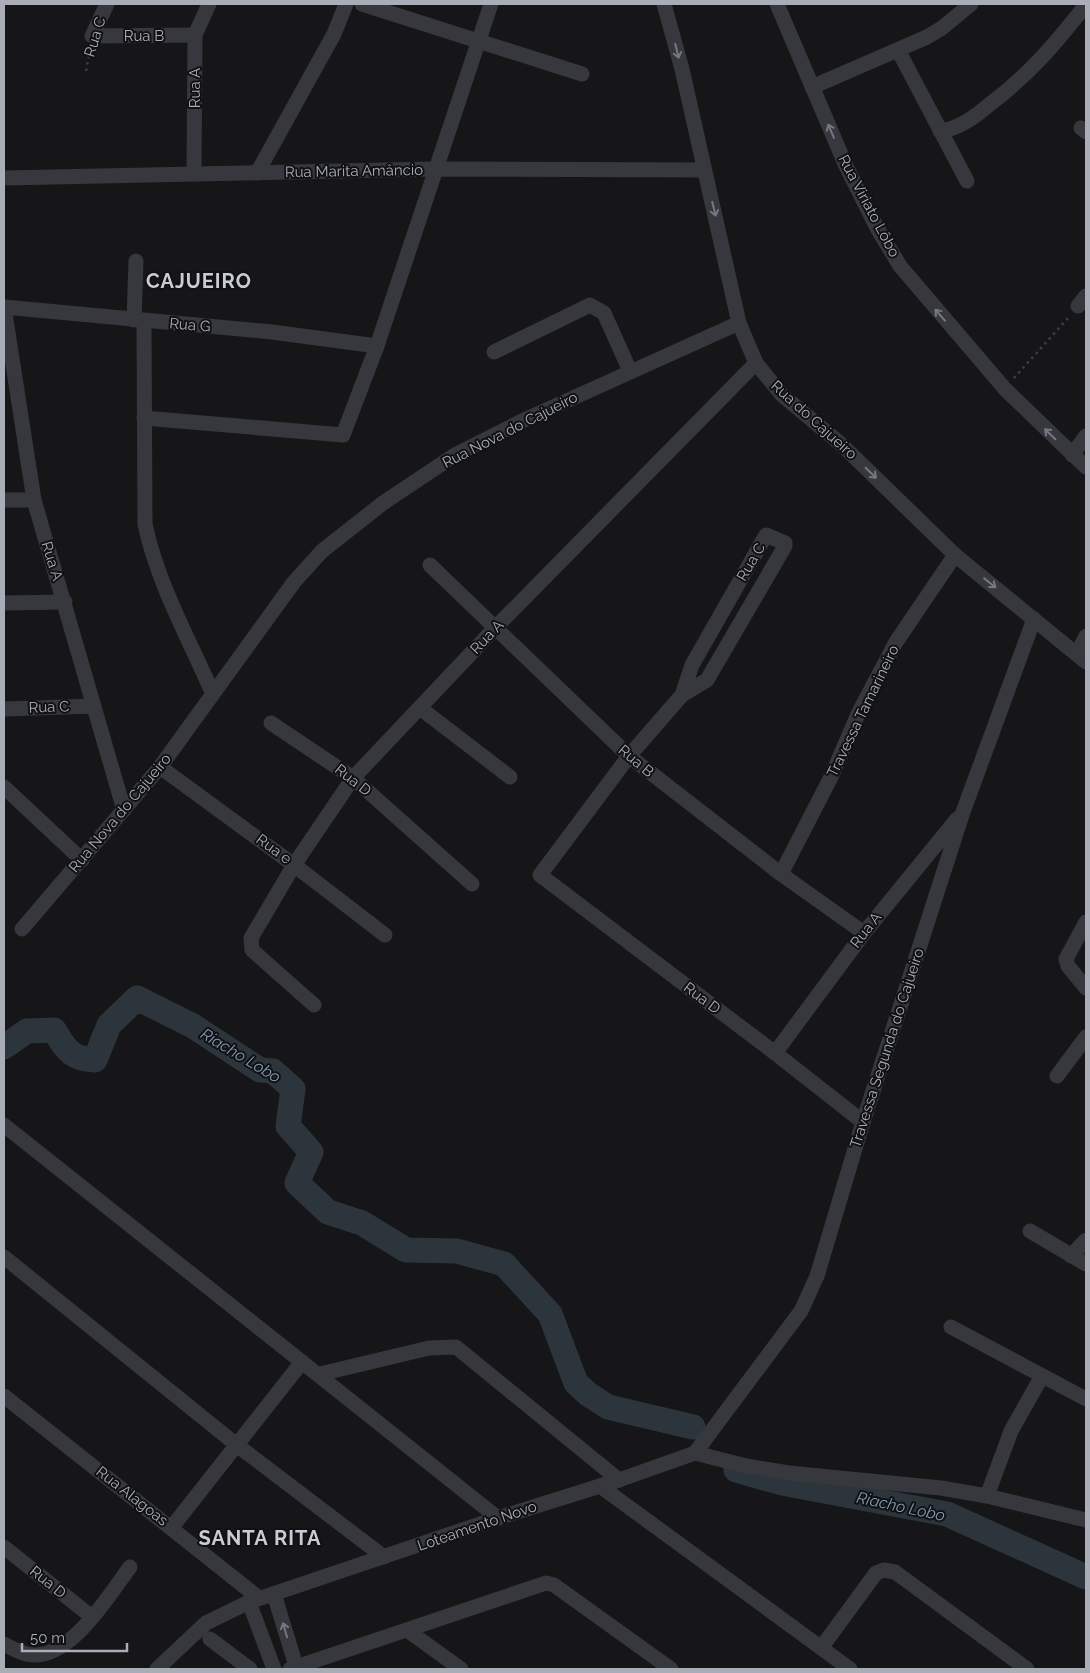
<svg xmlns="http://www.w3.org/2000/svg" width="1090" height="1673" font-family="Raleway,sans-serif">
	<rect width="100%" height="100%" fill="#161618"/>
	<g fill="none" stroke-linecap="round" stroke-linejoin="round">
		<g stroke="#2c353c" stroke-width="25">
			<path d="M4,1047L27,1031L54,1030C66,1049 70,1059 95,1060L109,1025L137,998L193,1026L260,1070L273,1071L293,1089L288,1126L311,1152L297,1183L328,1212L362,1223L406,1250L457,1251L504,1264L550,1314L576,1383L588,1394L608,1407L693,1427"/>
			<polyline points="736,1470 782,1483 947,1514 1086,1577"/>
		</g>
		<g stroke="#3d3f44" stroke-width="2.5" stroke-dasharray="2.5 4" stroke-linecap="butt">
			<polyline points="86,71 90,50"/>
			<polyline points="1014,378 1069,317"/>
		</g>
		<g stroke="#37383d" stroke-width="15">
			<polyline points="107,4 92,36 195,35"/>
			<polyline points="362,4 582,74"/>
			<polyline points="664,4 682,69 739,323 756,363 782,395 842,445 955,555 1086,662"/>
			<polyline points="777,4 846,166 877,228 900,266 1005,389 1086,467"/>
			<polyline points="898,50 967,181"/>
			<polyline points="812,87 927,37 942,28 971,4"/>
			<polyline points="1081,128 1086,132"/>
			<path d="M940,131C959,129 976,116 990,104C1031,73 1054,45 1086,5"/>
			<polyline points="257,173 334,34 346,4"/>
			<polyline points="194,174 195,35 209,4"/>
			<polyline points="4,178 435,169 704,170"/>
			<polyline points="1078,306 1086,296"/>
			<polyline points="4,307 34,500 124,810"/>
			<polyline points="4,307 272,332 377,346"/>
			<polyline points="134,320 136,261"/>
			<path d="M144,321L145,524C157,582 188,637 212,692"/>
			<polyline points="494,352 590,305 604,313 630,371"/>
			<polyline points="144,418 343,435 377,346 491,4"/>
			<polyline points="1072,455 1086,436"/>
			<polyline points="4,500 34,500"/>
			<polyline points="430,565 629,756 781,874 864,933"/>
			<polyline points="4,603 65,602"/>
			<polyline points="1077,654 1086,636"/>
			<polyline points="682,695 692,665 766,535 785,543 785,546 707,680 682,695 629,756 540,875 775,1053 863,1122"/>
			<polyline points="420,708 510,777"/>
			<polyline points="4,709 94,706"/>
			<polyline points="271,723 353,778 472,884"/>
			<polyline points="160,767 294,865 385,935"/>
			<polyline points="4,787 82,860"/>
			<polyline points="781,874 831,777 859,712 896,642 955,555"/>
			<polyline points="1086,922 1066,959 1068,966 1086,988"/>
			<polyline points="22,929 160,767 294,582 322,551 383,503 455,455 522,421 739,323"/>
			<polyline points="314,1005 252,950 251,938 294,865 353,778 496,627 756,363"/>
			<polyline points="775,1053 864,933 957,819"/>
			<polyline points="1057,1076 1086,1037"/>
			<polyline points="4,1125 498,1518"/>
			<polyline points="1030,1231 1086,1264"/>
			<polyline points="1071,1256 1086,1240"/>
			<polyline points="4,1257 238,1446 384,1557"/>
			<polyline points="951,1327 1086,1399"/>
			<polyline points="320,1374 429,1348 456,1347 619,1480"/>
			<polyline points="4,1396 259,1598"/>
			<polyline points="695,1453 801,1311 817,1276 863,1122 963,812 1034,619"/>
			<polyline points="695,1453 746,1466 789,1473 941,1488 987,1496 1086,1520"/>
			<polyline points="600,1486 850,1669"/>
			<polyline points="987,1496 1011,1431 1042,1376"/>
			<polyline points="172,1527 302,1362"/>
			<polyline points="4,1547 92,1617"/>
			<polyline points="274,1594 296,1666"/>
			<polyline points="249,1602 274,1669"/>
			<polyline points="407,1630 461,1669"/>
			<polyline points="210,1639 250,1669"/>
			<path d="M4,1644C13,1649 26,1656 37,1655C74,1653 110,1594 130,1567"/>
			<polyline points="821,1648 876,1573 884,1570 895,1572 1027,1669"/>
			<polyline points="157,1669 206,1623 249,1602 498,1518 619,1480 695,1453"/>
			<polyline points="290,1669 546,1583 554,1585 671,1669"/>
		</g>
	</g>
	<defs><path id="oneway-shaft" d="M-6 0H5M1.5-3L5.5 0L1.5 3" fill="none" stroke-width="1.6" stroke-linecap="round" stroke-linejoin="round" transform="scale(1.25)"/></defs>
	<g stroke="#757881">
		<use href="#oneway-shaft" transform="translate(677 51) rotate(76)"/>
		<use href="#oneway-shaft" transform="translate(831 131) rotate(-113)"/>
		<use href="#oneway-shaft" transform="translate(714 209) rotate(76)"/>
		<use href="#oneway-shaft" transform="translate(940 315) rotate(-131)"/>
		<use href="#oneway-shaft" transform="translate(1050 434) rotate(-136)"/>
		<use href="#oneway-shaft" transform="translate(871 473) rotate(44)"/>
		<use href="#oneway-shaft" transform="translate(990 583) rotate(39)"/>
		<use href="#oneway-shaft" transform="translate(285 1630) rotate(-106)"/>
	</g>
	<g text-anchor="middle" stroke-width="4" stroke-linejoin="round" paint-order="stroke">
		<g font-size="15" fill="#a8adb8" stroke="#111113">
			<text x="144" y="41">Rua B</text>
			<text transform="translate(95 37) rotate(-73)" y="5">Rua C</text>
			<text transform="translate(195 88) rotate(-90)" y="5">Rua A</text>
			<text transform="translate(354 171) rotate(-1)" y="5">Rua Marita Amâncio</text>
			<text transform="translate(869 206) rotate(62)" y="5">Rua Viriato Lôbo</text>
			<text transform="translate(190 325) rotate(5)" y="5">Rua G</text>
			<text transform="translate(814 420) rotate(42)" y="5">Rua do Cajueiro</text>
			<text transform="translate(510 430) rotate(-27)" y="5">Rua Nova do Cajueiro</text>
			<text transform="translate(52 561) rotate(73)" y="5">Rua A</text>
			<text transform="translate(751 562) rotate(-60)" y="5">Rua C</text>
			<text transform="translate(487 637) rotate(-46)" y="5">Rua A</text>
			<text transform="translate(49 707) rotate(-2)" y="5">Rua C</text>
			<text transform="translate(863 711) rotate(-64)" y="5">Travessa Tamarineiro</text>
			<text transform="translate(636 761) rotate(40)" y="5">Rua B</text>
			<text transform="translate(353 780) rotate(38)" y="5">Rua D</text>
			<text transform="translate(120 813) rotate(-50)" y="5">Rua Nova do Cajueiro</text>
			<text transform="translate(274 849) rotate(36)" y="5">Rua e</text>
			<text transform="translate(866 930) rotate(-52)" y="5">Rua A</text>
			<text transform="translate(702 998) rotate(37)" y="5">Rua D</text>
			<text transform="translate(887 1048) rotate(-72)" y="5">Travessa Segunda do Cajueiro</text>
			<text transform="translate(132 1496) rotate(38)" y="5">Rua Alagoas</text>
			<text transform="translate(477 1526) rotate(-19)" y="5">Loteamento Novo</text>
			<text transform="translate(48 1582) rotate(39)" y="5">Rua D</text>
		</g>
		<g font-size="16" font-style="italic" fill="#7f9bb3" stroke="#111113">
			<text transform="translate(241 1055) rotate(31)" y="6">Riacho Lobo</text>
			<text transform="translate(901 1506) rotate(12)" y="6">Riacho Lobo</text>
		</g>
		<g font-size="20" font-weight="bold" letter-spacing="1" fill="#c9ccd4" stroke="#111113">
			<text x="199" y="288">CAJUEIRO</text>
			<text x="260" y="1545">SANTA RITA</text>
		</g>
	</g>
	<rect width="1090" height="1673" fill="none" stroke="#a8adb8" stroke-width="10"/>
	<path d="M22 1643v8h105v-8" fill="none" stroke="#a8adb8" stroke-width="2.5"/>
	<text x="30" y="1643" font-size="15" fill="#a8adb8" stroke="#111113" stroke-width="4" paint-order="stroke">50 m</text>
</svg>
